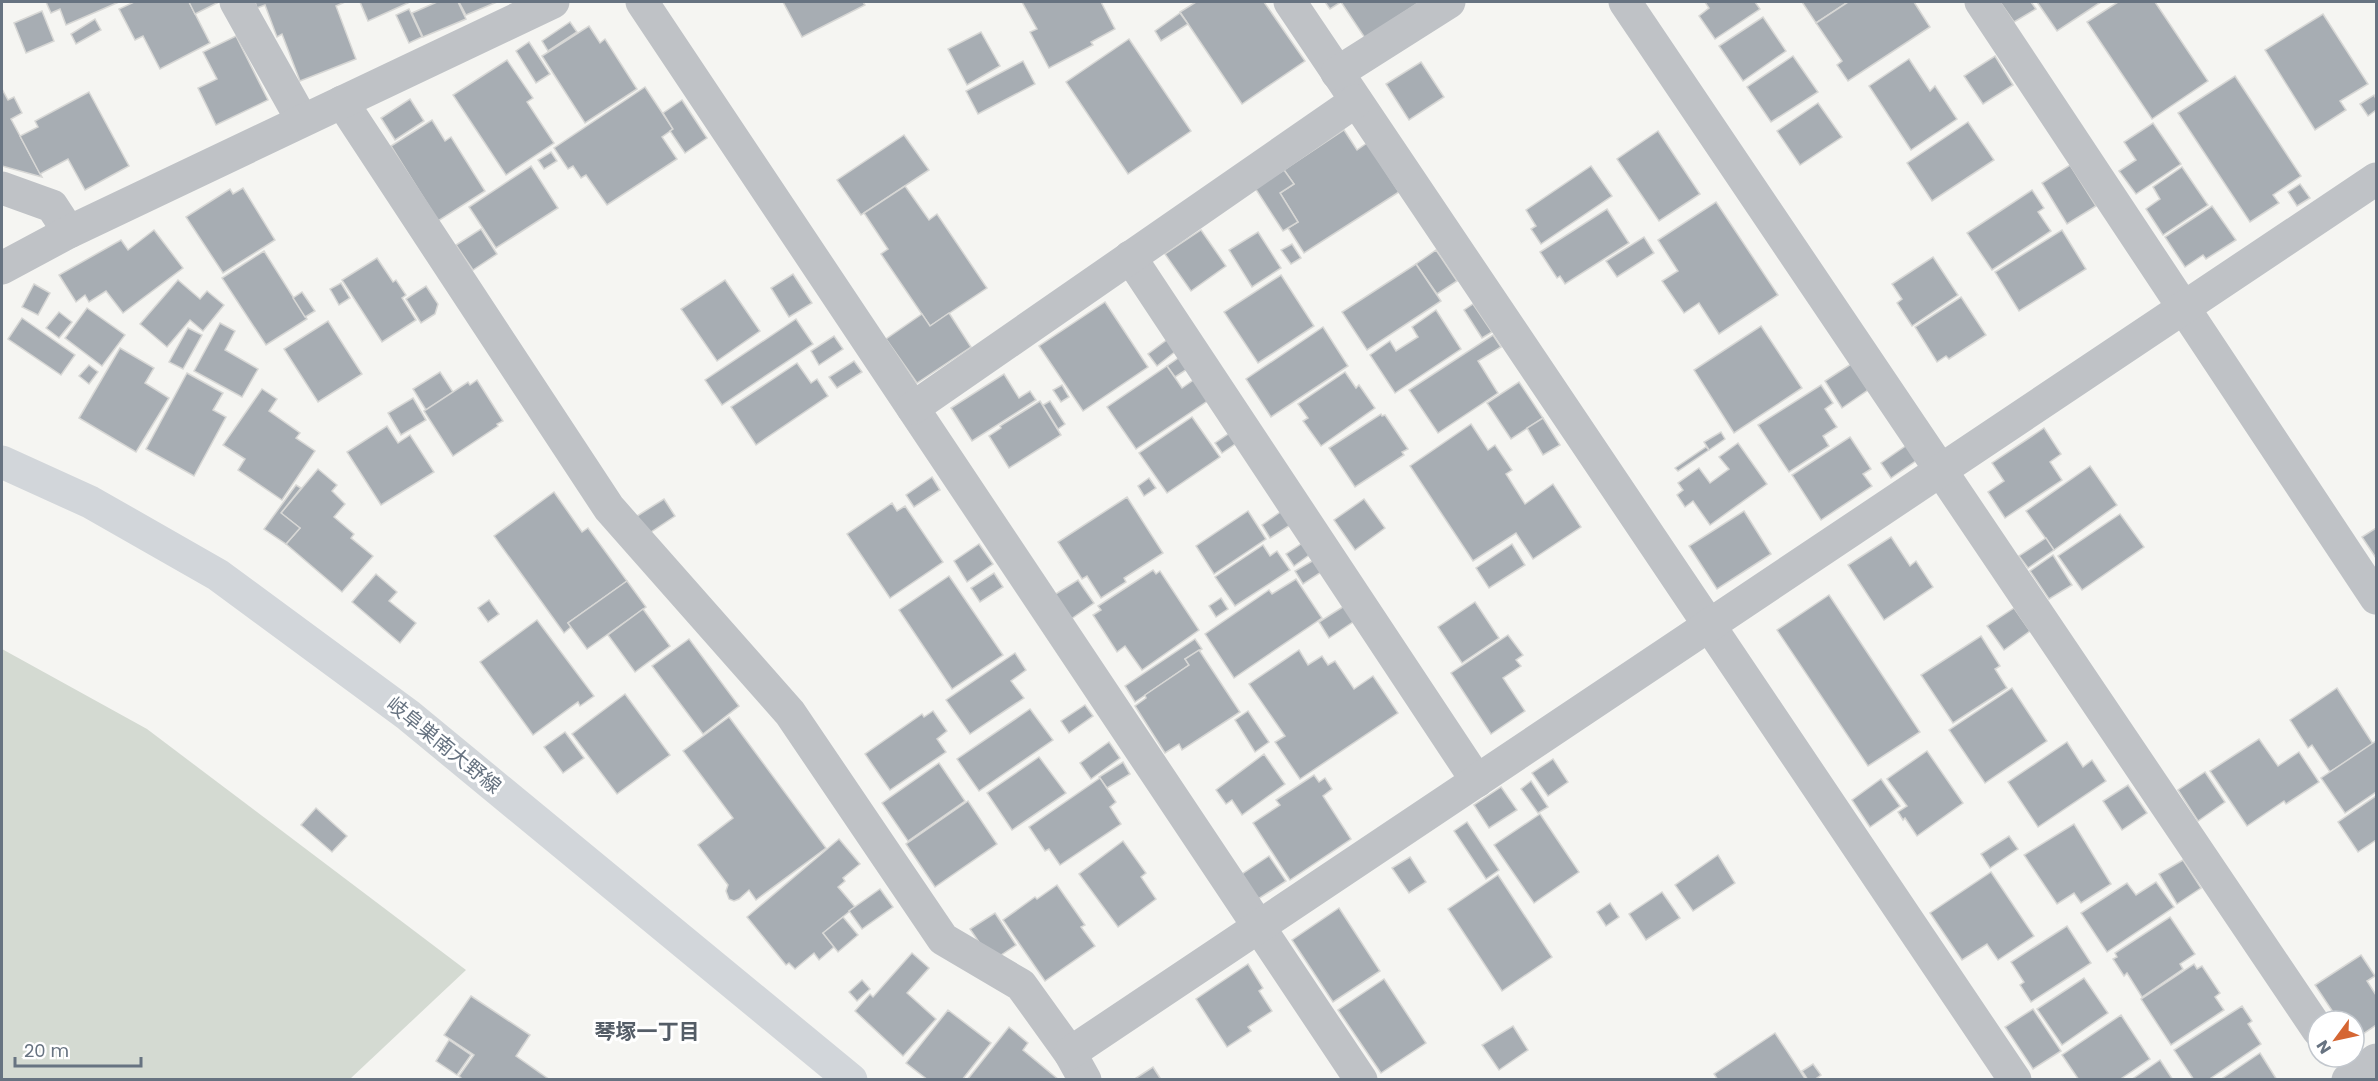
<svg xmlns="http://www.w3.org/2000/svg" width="2378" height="1081" font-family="Poppins,'Noto Sans JP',sans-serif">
	<rect width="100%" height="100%" fill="#f5f5f2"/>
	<polygon fill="#d4dad2" points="2,649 147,729 466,970 350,1079 2,1079"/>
	<g fill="#a7adb3" stroke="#d7d7d5" stroke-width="1.5">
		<polygon points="46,2 119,2 66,25 60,9 51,13"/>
		<polygon points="134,2 189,2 210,43 160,69 143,36 135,40 119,9"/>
		<polygon points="189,2 219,2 195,14"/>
		<polygon points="255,2 345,2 336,6 356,59 300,81 282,34 277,37 265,5 257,8"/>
		<polygon points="360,2 408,2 408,3 368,21"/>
		<polygon points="437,2 458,2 466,19 423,37 412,13"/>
		<polygon points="459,2 497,2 466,15"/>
		<polygon points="783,2 863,2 865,5 802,37"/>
		<polygon points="1022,2 1101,2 1115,29 1091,42 1093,45 1049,68 1030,32 1037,29"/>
		<polygon points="1196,2 1264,2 1305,61 1242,104 1180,12"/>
		<polygon points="1325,2 1341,2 1330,9"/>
		<polygon points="1341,2 1420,2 1365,38"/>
		<polygon points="1705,2 1755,2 1760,9 1715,39 1699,16 1709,8"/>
		<polygon points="1802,2 1848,2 1816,23"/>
		<polygon points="1848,2 1914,2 1930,27 1848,81 1837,65 1842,61 1816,23"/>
		<polygon points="2000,2 2031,2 2036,9 2014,22"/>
		<polygon points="2037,2 2101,2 2057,31"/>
		<polygon points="2118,2 2155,2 2208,81 2152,119 2087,22"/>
		<polygon points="409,9 422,37 409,43 396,15"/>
		<polygon points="42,11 54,41 26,53 14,23"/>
		<polygon points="1180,13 1188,24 1161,41 1155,31"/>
		<polygon points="2323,14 2368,84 2340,101 2346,110 2315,130 2265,50"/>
		<polygon points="1763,17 1786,51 1743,81 1719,46"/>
		<polygon points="95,19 101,30 76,44 71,34"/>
		<polygon points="570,22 577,32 548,51 542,41"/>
		<polygon points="589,26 600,43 605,39 637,89 585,123 542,56"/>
		<polygon points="981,32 1000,66 967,85 948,49"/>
		<polygon points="236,36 268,100 216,125 198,88 217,79 203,52"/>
		<polygon points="1129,39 1191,131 1128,174 1066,82"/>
		<polygon points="529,42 550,74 536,83 516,51"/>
		<polygon points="1793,56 1818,92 1771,122 1747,87"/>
		<polygon points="1995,56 2013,85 1983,104 1964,76"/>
		<polygon points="1909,59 1930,91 1935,86 1957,119 1911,150 1869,86"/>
		<polygon points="507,60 533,98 527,102 554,143 506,175 453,95"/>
		<polygon points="1023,61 1035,84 978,114 966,91"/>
		<polygon points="1421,62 1444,97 1409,120 1386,84"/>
		<polygon points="2235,76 2301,176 2273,195 2279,203 2250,222 2178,113"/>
		<polygon points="645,87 673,129 662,137 677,159 607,205 586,175 581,178 573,166 568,169 554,148"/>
		<polygon points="2,89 8,100 14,97 22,113 11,119 42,177 2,166"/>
		<polygon points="89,92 129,166 85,190 68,159 40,174 20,136 38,127 35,121"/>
		<polygon points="2374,95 2376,99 2376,110 2368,116 2360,104"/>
		<polygon points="410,99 424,121 395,140 381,118"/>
		<polygon points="682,100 707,138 685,153 670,131 673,129 663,113"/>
		<polygon points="1818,103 1842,137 1800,165 1777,131"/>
		<polygon points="432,120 445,141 451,137 485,191 438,221 391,146"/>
		<polygon points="1968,122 1994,160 1932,201 1907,163"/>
		<polygon points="2153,123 2181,164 2136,194 2119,171 2136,160 2124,142"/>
		<polygon points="1344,130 1357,150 1367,143 1399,192 1304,253 1288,228 1298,222 1280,193 1294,184 1284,170"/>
		<polygon points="1658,131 1700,194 1659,221 1617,159"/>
		<polygon points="904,135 929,170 861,215 837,180"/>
		<polygon points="551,152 557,161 544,169 538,160"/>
		<polygon points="2070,165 2096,206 2067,224 2042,183"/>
		<polygon points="531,166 558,208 496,248 469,207"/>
		<polygon points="1591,166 1612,196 1541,244 1531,229 1536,226 1526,210"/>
		<polygon points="2182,167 2208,205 2163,235 2146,209 2160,199 2153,187"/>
		<polygon points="1284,170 1294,184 1280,193 1298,222 1283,231 1255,188"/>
		<polygon points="2300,184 2310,198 2297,206 2288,192"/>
		<polygon points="905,186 929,220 937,214 987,288 930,326 881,254 888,249 864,213"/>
		<polygon points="243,188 275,240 223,273 186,217 230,189 233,194"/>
		<polygon points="2032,190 2044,208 2038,212 2051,231 1992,270 1967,233"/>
		<polygon points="1716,202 1778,295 1719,334 1699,303 1684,313 1662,281 1678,271 1658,240"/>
		<polygon points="2212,206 2236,240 2206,259 2203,255 2185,267 2165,237"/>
		<polygon points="1607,209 1629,243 1565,284 1560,276 1557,278 1540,252"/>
		<polygon points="481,229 497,254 473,270 456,245"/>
		<polygon points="154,230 183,268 123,313 106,291 89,302 85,295 76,302 59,275 121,240 128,250"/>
		<polygon points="1201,230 1226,266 1191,291 1165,254"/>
		<polygon points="2062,230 2086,269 2019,311 1995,272"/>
		<polygon points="1258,232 1281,268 1252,287 1229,250"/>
		<polygon points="1644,237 1654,253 1617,277 1606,261"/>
		<polygon points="1292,244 1301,258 1291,264 1281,250"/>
		<polygon points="1436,250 1457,281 1437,294 1416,264"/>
		<polygon points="264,251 307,319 266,345 222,278"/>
		<polygon points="1933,257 1958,295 1912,326 1897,303 1902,299 1892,284"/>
		<polygon points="377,258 393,282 396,280 406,295 402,298 416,320 382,342 342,280"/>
		<polygon points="1416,264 1441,301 1367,350 1342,312"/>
		<polygon points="793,274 812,303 789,317 771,288"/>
		<polygon points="1281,275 1314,326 1258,363 1224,312"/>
		<polygon points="178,280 200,299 207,291 224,305 203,331 190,320 167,347 140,324"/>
		<polygon points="725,280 760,331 717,361 681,309"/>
		<polygon points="341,283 350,298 339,305 330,289"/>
		<polygon points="34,284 50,293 38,315 22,307"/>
		<polygon points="426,286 438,304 435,314 421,323 406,299"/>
		<polygon points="302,292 315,311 305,317 293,298"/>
		<polygon points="1961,297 1986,335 1949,359 1946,356 1937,362 1915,327"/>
		<polygon points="1105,302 1148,367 1083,411 1039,346"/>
		<polygon points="1473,304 1492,332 1482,338 1464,310"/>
		<polygon points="87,308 125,335 102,366 65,338"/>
		<polygon points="1436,310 1461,349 1395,393 1370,355 1390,341 1396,351 1418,337 1412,327"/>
		<polygon points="59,312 72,322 59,338 46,328"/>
		<polygon points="949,313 971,347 917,383 886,339 922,314 930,326"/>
		<polygon points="22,318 75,355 61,375 8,339"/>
		<polygon points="796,319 813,344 722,405 705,380"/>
		<polygon points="328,321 362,374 318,402 284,349"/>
		<polygon points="220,323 235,331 225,350 258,369 242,397 194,371"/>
		<polygon points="1761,326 1802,388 1734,433 1694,370"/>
		<polygon points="1323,327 1348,366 1271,417 1246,379"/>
		<polygon points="188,328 202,335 183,369 169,362"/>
		<polygon points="1493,335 1501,347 1478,361 1498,393 1438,433 1409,390"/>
		<polygon points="834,336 843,349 819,365 811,351"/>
		<polygon points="1172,336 1181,347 1157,366 1148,354"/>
		<polygon points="120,348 154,368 145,383 169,398 136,452 79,418"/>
		<polygon points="1184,354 1192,366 1175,377 1167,366"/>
		<polygon points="854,361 862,372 837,388 829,377"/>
		<polygon points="797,363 811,383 817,379 828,396 756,445 731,407"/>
		<polygon points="1851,364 1868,390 1842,408 1825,381"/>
		<polygon points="89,365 98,372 89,384 79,376"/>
		<polygon points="1167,366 1182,388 1195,379 1209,400 1136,449 1107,407"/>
		<polygon points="440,372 453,392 426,410 413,389"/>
		<polygon points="1345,372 1356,388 1359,385 1375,408 1321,446 1303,421 1308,418 1298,404"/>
		<polygon points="187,373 223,393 213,410 226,417 194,476 146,449"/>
		<polygon points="1004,374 1019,398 1030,391 1036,400 972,441 951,408"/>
		<polygon points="477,380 503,421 497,424 498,426 453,456 424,411 468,382 470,385"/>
		<polygon points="1519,382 1543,418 1511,439 1487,403"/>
		<polygon points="1062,385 1069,397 1061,402 1053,390"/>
		<polygon points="1821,385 1833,403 1825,409 1837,427 1823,436 1829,446 1789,472 1758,425"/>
		<polygon points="262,389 277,399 269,411 300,433 296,438 315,451 282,500 238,470 245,459 223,445"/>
		<polygon points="413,398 426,420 401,435 388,413"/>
		<polygon points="1040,401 1061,435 1009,468 989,436 1001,428 1000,426"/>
		<polygon points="1050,401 1065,424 1058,429 1043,405"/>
		<polygon points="1381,414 1382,416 1385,415 1408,449 1402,452 1404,455 1355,487 1329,448"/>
		<polygon points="1192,417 1220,457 1167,493 1139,453"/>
		<polygon points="1543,418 1560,445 1543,455 1527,428"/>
		<polygon points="1471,424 1488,450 1495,445 1512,470 1506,474 1525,504 1553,484 1581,527 1533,559 1516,533 1473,561 1410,466"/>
		<polygon points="387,426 398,443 410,435 434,472 381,505 347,452"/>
		<polygon points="2044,428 2061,454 2050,462 2062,480 2005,518 1988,492 2004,481 1992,463"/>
		<polygon points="1234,430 1241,440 1222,453 1215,443"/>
		<polygon points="1721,432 1725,439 1709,450 1704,442"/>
		<polygon points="1850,437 1871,469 1863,474 1872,486 1821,520 1792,475"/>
		<polygon points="1738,443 1767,484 1710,525 1693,501 1685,507 1677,495 1683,490 1678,483 1699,468 1710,483 1729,469 1719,457"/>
		<polygon points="1907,445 1917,460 1891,478 1881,463"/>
		<polygon points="1706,447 1709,450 1678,471 1675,468"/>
		<polygon points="2090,466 2117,505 2054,550 2026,511"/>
		<polygon points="318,469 337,485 332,491 345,504 334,517 354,534 351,538 373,556 342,592 286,544 300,528 281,513"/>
		<polygon points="932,477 940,490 914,507 906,495"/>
		<polygon points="1149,478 1156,488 1144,496 1138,486"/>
		<polygon points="296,485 301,488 281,513 300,528 286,544 264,529"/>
		<polygon points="554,492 582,532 588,528 627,581 568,623 571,627 564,633 494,536"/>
		<polygon points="1127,497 1163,553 1124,578 1126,582 1101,598 1087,576 1082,579 1058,542"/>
		<polygon points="664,499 675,516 648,534 637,516"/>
		<polygon points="1364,499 1385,528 1355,550 1334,520"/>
		<polygon points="892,503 897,511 905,506 943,562 890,598 847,534"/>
		<polygon points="1286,508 1295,522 1270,538 1262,525"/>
		<polygon points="1248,511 1266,539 1214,574 1196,546"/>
		<polygon points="1744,511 1771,554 1717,589 1689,546"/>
		<polygon points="2120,514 2144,547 2082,590 2058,556"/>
		<polygon points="2376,528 2376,558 2362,537"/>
		<polygon points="1891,537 1910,566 1916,561 1933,587 1884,620 1848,565"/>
		<polygon points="2046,538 2054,550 2028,568 2019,556"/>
		<polygon points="1304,542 1312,553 1294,566 1286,554"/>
		<polygon points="979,544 993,564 967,582 954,561"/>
		<polygon points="1512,544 1525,565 1489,588 1476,568"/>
		<polygon points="1263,545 1270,556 1277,551 1290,570 1235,606 1215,577"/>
		<polygon points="2053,555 2072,585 2049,599 2030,571"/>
		<polygon points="1319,557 1326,569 1303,584 1295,571"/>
		<polygon points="1153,570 1156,574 1160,571 1199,630 1142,670 1125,646 1117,652 1093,615 1101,610 1098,606"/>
		<polygon points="994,573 1003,587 980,602 971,588"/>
		<polygon points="376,574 397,592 389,601 416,623 400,643 352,602"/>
		<polygon points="949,576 1003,655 952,689 899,610"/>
		<polygon points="1296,579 1322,618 1234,678 1205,634 1269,590 1272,594"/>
		<polygon points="1078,580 1094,603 1071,619 1054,595"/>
		<polygon points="627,581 646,607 587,649 568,623"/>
		<polygon points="1829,595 1920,732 1868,766 1777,630"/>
		<polygon points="1221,598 1228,609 1216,617 1209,606"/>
		<polygon points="489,600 499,614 488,622 478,608"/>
		<polygon points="1475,602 1499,638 1462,663 1438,627"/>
		<polygon points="1349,603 1359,618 1329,638 1319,622"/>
		<polygon points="2014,608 2030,631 2004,650 1987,626"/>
		<polygon points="643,609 670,646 635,672 608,635"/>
		<polygon points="537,620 594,696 580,706 578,702 533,735 480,662"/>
		<polygon points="1508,635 1523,655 1516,660 1521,666 1503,678 1525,711 1491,734 1451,673"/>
		<polygon points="1981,636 2000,666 1995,669 2007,688 1953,723 1921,675"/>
		<polygon points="689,639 739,706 703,734 652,666"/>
		<polygon points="1195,639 1202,649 1185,659 1189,665 1135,702 1125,686"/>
		<polygon points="1199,650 1240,712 1182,750 1179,744 1165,753 1135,706 1146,698 1145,695 1189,665 1185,659"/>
		<polygon points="1299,650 1308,665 1322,656 1328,665 1335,661 1354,689 1373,676 1398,713 1300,779 1275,742 1285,736 1249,684"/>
		<polygon points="1015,653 1026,670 1011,681 1024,698 970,734 946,700"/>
		<polygon points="2012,688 2047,741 1985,783 1949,730"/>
		<polygon points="2337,688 2373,744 2330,772 2312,745 2308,748 2290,720"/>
		<polygon points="625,694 670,755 617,794 572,734"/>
		<polygon points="1085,705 1093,716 1069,733 1061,721"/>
		<polygon points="1030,709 1053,740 979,791 957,759"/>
		<polygon points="933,711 947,731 937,739 946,752 890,790 865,754 922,714 924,717"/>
		<polygon points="1248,711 1269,742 1255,752 1235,720"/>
		<polygon points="729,717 826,848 756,900 749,890 739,899 734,901 729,899 726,891 728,885 698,845 733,818 683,751"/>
		<polygon points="565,732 584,758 563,773 544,747"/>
		<polygon points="2259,739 2278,766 2299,752 2319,782 2286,804 2284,801 2247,826 2210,771"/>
		<polygon points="2376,741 2376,792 2345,813 2321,778"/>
		<polygon points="1109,742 1120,758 1091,779 1080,763"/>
		<polygon points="2067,742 2083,767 2092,760 2106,781 2038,827 2008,782"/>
		<polygon points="1927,751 1963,803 1917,836 1905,818 1903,820 1898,812 1907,806 1887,779"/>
		<polygon points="1264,754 1285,784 1242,815 1232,800 1226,804 1216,790"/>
		<polygon points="1039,757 1066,793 1012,830 987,793"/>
		<polygon points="1553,759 1568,782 1548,796 1532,773"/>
		<polygon points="1123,762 1130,774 1107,788 1099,777"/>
		<polygon points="939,763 965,801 908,841 882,803"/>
		<polygon points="2205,772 2225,802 2198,821 2178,790"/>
		<polygon points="1314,775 1319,782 1325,778 1332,789 1323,796 1351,839 1290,880 1253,823 1280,805 1276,800"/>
		<polygon points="1100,778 1116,802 1110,807 1121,824 1060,865 1049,849 1045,851 1029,827"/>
		<polygon points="1881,779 1900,806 1870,827 1852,800"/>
		<polygon points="1531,781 1548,807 1538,813 1521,789"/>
		<polygon points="2128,785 2147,813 2122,830 2103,801"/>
		<polygon points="1501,787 1517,810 1489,828 1474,805"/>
		<polygon points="2376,796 2376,840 2358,852 2338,822"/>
		<polygon points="968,801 997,844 935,887 906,844"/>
		<polygon points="316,808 347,836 332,852 301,825"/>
		<polygon points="1540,814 1579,872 1534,903 1494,845"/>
		<polygon points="1467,822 1499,870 1486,879 1454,831"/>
		<polygon points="2074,824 2111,884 2081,903 2074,893 2057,904 2024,855"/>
		<polygon points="2009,836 2018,849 1990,868 1981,854"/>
		<polygon points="839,839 860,864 843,878 845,881 838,887 855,907 823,933 834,947 819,960 814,953 795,969 789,963 786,965 747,917"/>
		<polygon points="1123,841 1146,873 1141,877 1156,899 1118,927 1079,874"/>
		<polygon points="1718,855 1735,883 1693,911 1675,885"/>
		<polygon points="1269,856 1286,881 1258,899 1242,874"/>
		<polygon points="1410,857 1426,882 1409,893 1392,868"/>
		<polygon points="2183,860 2201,888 2177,904 2159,874"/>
		<polygon points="1991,872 2034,936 1998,960 1987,944 1962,960 1930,913"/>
		<polygon points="1498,875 1552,957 1502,991 1448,909"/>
		<polygon points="2156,882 2174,907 2107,952 2081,913 2127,883 2136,895"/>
		<polygon points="1057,885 1085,925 1081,927 1095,946 1045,981 1003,920 1035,897 1037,899"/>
		<polygon points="880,889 893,907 862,929 849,911"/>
		<polygon points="1662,892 1680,918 1646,940 1629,914"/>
		<polygon points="1610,903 1619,917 1606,926 1597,912"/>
		<polygon points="1339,908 1380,971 1333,1002 1292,940"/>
		<polygon points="995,913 1016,945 992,961 970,929"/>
		<polygon points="843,917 858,935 838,952 823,933"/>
		<polygon points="2170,917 2195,954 2180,964 2183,969 2142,997 2127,973 2124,976 2113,959 2117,957 2115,953"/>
		<polygon points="2067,926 2091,963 2031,1002 2020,985 2024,982 2011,962"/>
		<polygon points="912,953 929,968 907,993 936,1019 903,1056 855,1011 870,994 873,997"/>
		<polygon points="2361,955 2375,976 2367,981 2376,995 2376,1025 2354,1040 2354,1021 2339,1021 2315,985"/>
		<polygon points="1248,964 1263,988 1259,991 1272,1011 1248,1027 1251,1031 1227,1047 1196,999"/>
		<polygon points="2194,964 2197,969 2202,966 2220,993 2215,997 2224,1010 2171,1045 2141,999"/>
		<polygon points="2084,978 2108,1013 2062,1045 2037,1009"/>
		<polygon points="1384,979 1426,1043 1381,1073 1338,1010"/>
		<polygon points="862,980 870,989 857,1001 849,992"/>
		<polygon points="471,996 530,1035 516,1056 550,1080 463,1080 459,1076 474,1055 444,1035"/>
		<polygon points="2242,1006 2252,1021 2248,1024 2261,1044 2208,1080 2194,1080 2174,1050"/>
		<polygon points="2033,1009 2061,1051 2033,1069 2005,1027"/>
		<polygon points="948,1010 991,1043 962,1080 928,1080 906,1063"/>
		<polygon points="2121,1015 2150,1059 2119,1080 2079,1080 2062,1055"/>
		<polygon points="1513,1026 1528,1050 1499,1070 1482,1045"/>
		<polygon points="1009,1027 1028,1043 1023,1050 1059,1080 967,1080"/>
		<polygon points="1775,1033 1806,1080 1718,1080 1714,1074"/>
		<polygon points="449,1040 471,1055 457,1075 436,1061"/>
		<polygon points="2260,1053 2277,1080 2220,1080"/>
		<polygon points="2160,1060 2173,1080 2131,1080"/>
		<polygon points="1813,1064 1821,1075 1814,1080 1808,1080 1802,1071"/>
		<polygon points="1153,1067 1160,1078 1158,1080 1133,1080"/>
	</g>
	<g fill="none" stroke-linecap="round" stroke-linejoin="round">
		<g stroke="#bfc2c6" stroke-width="33">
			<polyline points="236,2 302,120"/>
			<polyline points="642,2 1361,1080"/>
			<polyline points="1290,2 2015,1080"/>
			<polyline points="1625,2 2318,1030"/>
			<polyline points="1981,2 2376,598"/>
			<polyline points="1337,73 1449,2"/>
			<polyline points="342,102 609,508 790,713 943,939 1021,985 1070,1053 1085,1080"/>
			<polyline points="2,188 52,206 69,232"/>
			<polyline points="1130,257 1477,781"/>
			<polyline points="2,268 69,232 553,2"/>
			<polyline points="913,408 1356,101"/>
			<polyline points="1070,1053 2376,179"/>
			<polyline points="2348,1080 2376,1060"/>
		</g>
		<polyline stroke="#d2d6da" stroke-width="33" points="2,462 90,502 218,575 408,715 851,1080"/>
	</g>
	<g text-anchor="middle" stroke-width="6" stroke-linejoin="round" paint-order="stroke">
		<g font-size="20" fill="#677381" stroke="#fff">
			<text transform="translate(444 745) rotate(39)" y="7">岐阜巣南大野線</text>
		</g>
		<g font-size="21" font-weight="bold" fill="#545d67" stroke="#fff">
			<text x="647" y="1039">琴塚一丁目</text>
		</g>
	</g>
	<rect width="2378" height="1081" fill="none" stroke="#677381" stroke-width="6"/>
	<g transform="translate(2336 1039) rotate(237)"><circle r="28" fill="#ffffff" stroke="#c2c7cd" stroke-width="1.5"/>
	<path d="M0-4.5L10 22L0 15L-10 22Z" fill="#d56633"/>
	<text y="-9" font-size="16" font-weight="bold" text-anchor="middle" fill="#677381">N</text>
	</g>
	<path d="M15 1057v9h126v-9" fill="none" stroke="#677381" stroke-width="3"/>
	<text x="24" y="1057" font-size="18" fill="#677381" stroke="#ffffff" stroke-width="4.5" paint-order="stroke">20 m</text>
</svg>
